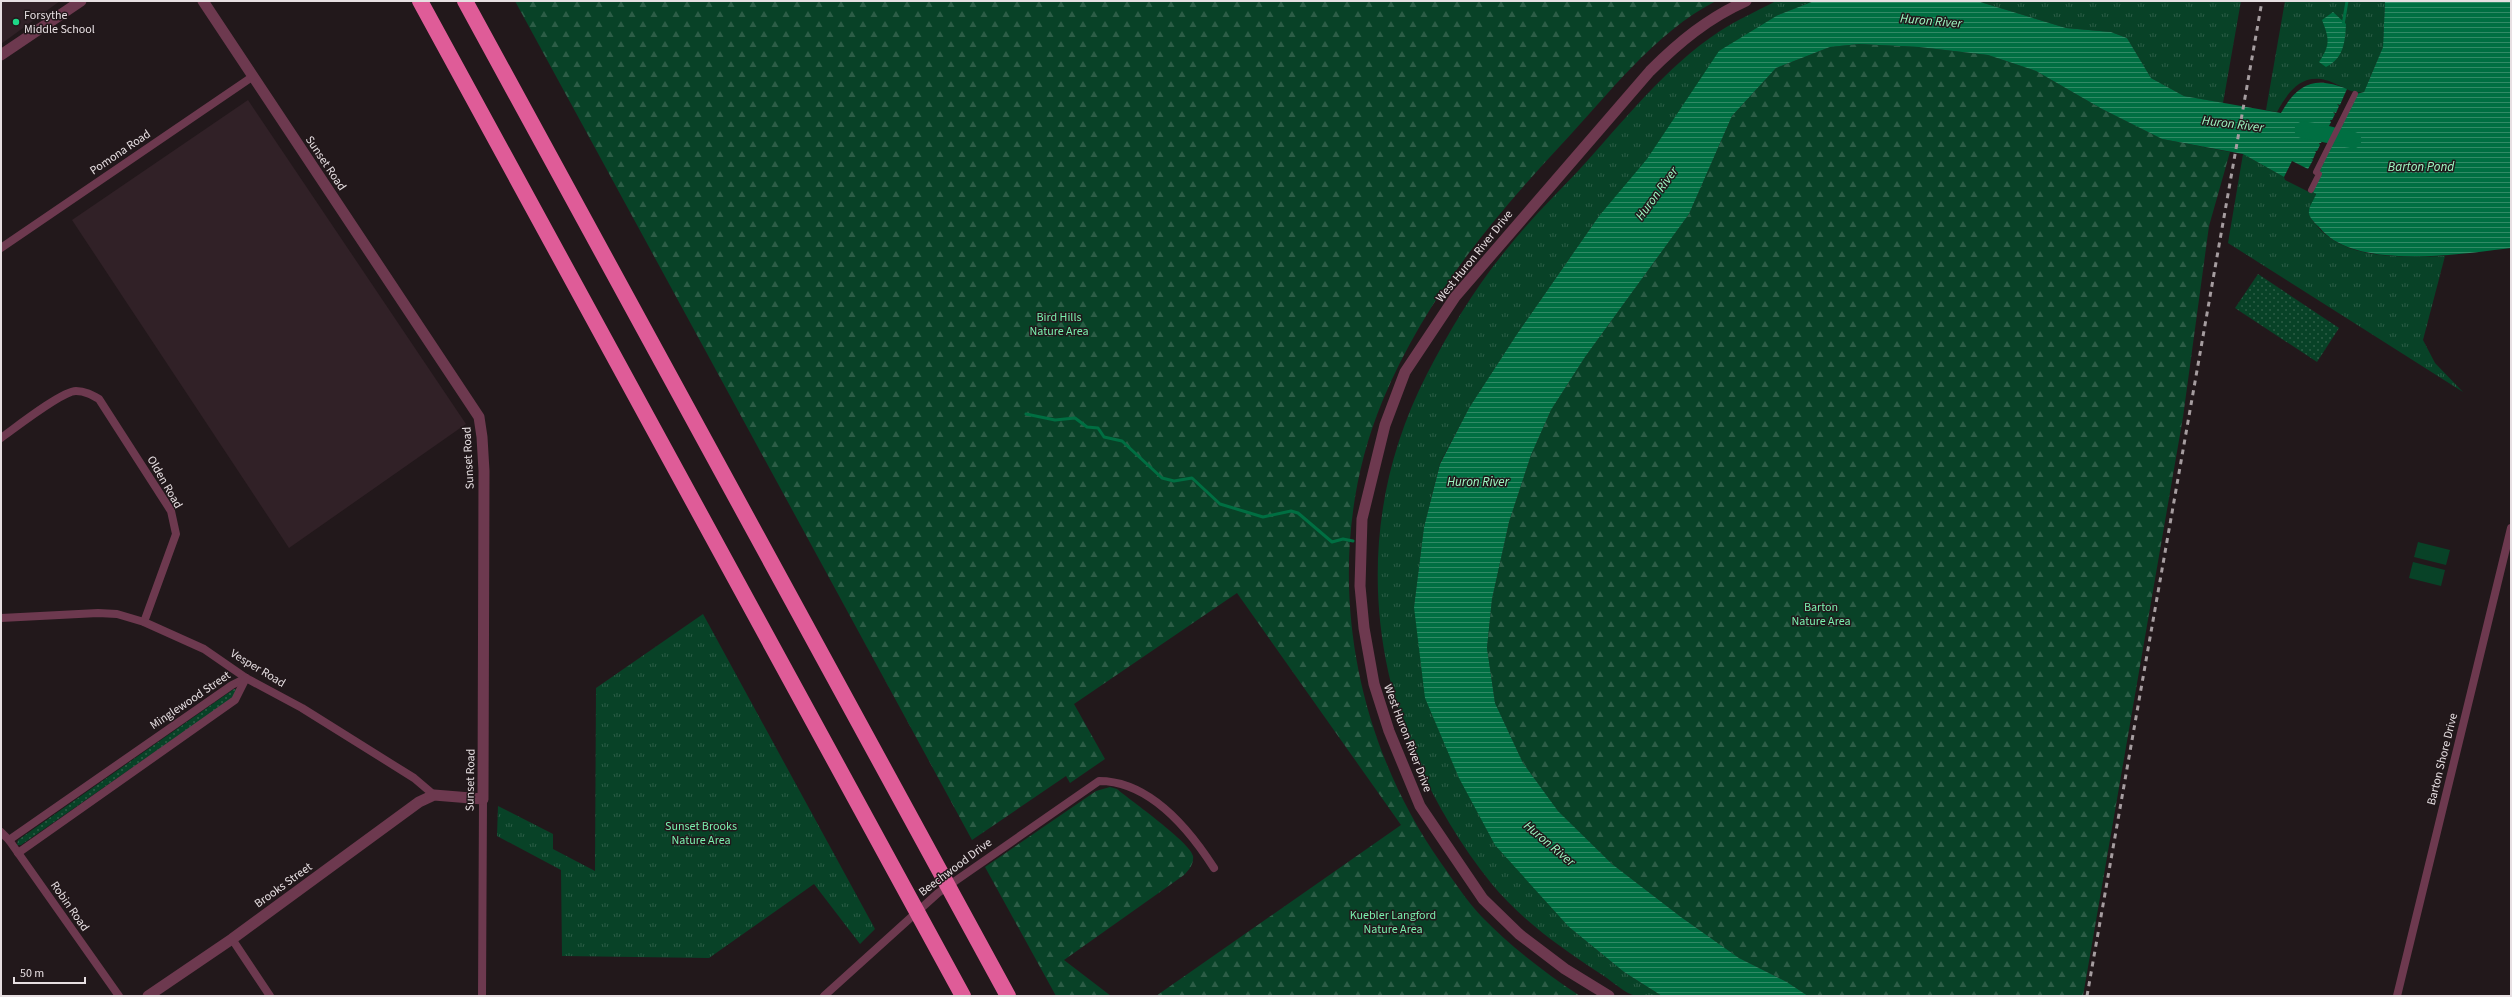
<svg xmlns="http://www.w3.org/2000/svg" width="2512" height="997" font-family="'Source Sans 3',sans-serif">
	<defs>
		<pattern id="grass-dots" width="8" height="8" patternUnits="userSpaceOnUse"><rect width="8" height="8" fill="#084227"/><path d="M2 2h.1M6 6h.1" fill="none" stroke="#2c5d46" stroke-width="1.8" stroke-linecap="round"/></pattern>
		<pattern id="forest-firs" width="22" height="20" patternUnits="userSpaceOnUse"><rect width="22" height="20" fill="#084227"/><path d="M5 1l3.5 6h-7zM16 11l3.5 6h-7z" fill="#2c5d46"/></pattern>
		<pattern id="park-tufts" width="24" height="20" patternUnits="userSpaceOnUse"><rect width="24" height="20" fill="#084227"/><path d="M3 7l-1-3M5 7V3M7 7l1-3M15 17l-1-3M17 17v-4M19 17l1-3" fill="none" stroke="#2c5d46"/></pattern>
		<pattern id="water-rules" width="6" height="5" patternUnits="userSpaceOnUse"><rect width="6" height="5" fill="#006f42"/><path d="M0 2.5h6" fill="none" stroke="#328a66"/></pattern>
	</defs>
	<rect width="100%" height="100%" fill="#22181b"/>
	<g fill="#312127">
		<polygon points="1,1 60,1 1,44"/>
		<polygon points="248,100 466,424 289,548 72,220"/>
	</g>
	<g fill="url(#grass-dots)">
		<polygon points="2258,274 2339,328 2317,362 2235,308"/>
		<polygon points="234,689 237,689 238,694 21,845 17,845 18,840"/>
	</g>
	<g fill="url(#forest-firs)">
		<path d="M515,1H1716C1655,32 1607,96 1561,145C1489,222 1423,303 1382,402C1320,553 1348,731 1441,863C1454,881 1466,900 1481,916C1511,947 1544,972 1580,996H1156L1401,825L1237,593L1074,704L1105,759L1070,783L1066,776L972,840Z"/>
		<polygon points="1859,44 1919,47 1988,55 2036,71 2102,109 2162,139 2230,152 2209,226 2183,417 2083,996 1808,996 1787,982 1739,958 1681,917 1612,864 1558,811 1523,763 1495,703 1487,648 1492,599 1509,522 1531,455 1551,410 1585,357 1689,214 1732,116 1776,68 1830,47"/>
		<path d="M1110,787L1117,789C1130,800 1191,843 1193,856C1194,864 1189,870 1184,875L1064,960L1111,996H1056L985,867L1096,791Z"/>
	</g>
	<g fill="url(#park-tufts)">
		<path d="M1776,1H1814L1778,15L1599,216L1517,334L1469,408L1440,463L1424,527L1414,607L1569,927L1624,972L1662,996C1654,996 1644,997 1636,996C1626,994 1613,982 1604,976C1563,949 1523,922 1491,883C1374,736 1339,545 1427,374C1449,331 1475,288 1506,250C1528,222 1554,196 1579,170C1623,122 1665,67 1720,31C1737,20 1757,11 1776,1Z"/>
		<polygon points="1977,1 2241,1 2223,103 2184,96 2151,78 2127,38 2111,32 2066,28"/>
		<path d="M2285,1H2385L2383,47L2364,92C2354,94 2347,89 2338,85C2307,69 2291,86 2277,112L2266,110Z"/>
		<path d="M2243,154L2284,177L2285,180L2309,192L2310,190L2315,192C2318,201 2307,206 2310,215C2311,220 2315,223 2318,227C2347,261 2405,257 2445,256L2423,340L2435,363L2463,392L2228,243Z"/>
		<polygon points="703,614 875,929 860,944 814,884 709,958 562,956 561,870 497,836 498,806 553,834 553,849 595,871 596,688"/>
	</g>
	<g fill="#084227">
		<polygon points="2418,542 2450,550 2446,565 2414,557"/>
		<polygon points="2413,562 2445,570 2441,586 2409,578"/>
	</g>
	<g fill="url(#water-rules)">
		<path d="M1814,1H1977L2066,28L2111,32L2127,38L2151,78L2184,96L2281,113C2298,83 2315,76 2347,89L2343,98L2341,97L2343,98L2340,105L2337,104L2339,106L2336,113L2333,112L2335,114L2332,120H2330L2331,122L2328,128H2326L2328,129L2325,136L2322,135L2324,137L2321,143H2319L2320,145L2317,151H2315L2316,152L2313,159L2311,158L2313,160L2308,169L2292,161L2284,177L2243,154L2162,139L2102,109L2036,71L1988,55L1919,47L1859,44L1830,47L1776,68L1732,116L1689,214L1585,357L1551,410L1531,455L1509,522L1492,599L1487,648L1495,703L1523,763L1558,811L1612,864L1681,917L1739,958L1787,982L1808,996H1662L1624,972L1569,927L1495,845L1459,778L1425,698L1414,607L1424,527L1440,464L1469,408L1517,334L1599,216L1647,159L1719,51L1778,15Z"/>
		<path d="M2385,1H2511V248C2462,254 2354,271 2320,228C2316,224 2311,220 2309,214C2308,206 2314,201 2316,194L2310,190L2356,94L2364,92L2383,47Z"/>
		<path d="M2333,12L2346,24C2345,42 2344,58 2326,67L2319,62C2331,45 2329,38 2322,20Z"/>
	</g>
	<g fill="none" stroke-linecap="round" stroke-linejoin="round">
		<g stroke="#006f42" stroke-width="3">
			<polyline points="2343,25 2347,1"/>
			<polyline points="1026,414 1055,420 1075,418 1087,427 1098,428 1104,437 1122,441 1162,478 1174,481 1192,478 1220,504 1263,517 1291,511 1298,513 1332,542 1343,539 1353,541"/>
		</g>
		<path stroke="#006f42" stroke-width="17" d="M2303,130C2321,132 2336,137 2353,140"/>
		<polyline stroke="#6d394f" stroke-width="6" points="2311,190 2319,174 2316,172 2355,94"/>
		<g stroke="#6d394f" stroke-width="8">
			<polyline points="1,248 252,77"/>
			<path d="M1,438C15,428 62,391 76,391C85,391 92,395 99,399L171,511L176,534L144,622"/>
			<polyline points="1,618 98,613 117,614 144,622 204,649 246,678 302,708 414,778 434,795"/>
			<polyline points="1,832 9,840 119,996"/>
			<polyline points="9,840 232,685 246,678"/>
			<polyline points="18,853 235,700 246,678"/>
			<polyline points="232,939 270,996"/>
			<polyline points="482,996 483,799"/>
			<path d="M824,996L938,893L1099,781C1149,781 1189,829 1214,868"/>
			<polyline points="2397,996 2511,528"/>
		</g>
		<g stroke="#6d394f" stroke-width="11">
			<polyline points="1,55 81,1"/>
			<polyline points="148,996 232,939 419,802 434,795 483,799 484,471 482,437 479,417 203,1"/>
			<path d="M1609,996L1565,969L1519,934L1483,899L1420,806L1389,731L1374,684L1364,628L1360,586L1362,519L1385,425L1405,372L1455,297L1650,71C1679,42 1708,18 1746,1"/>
		</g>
		<g stroke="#df5c98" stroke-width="16">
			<polyline points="420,1 963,996"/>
			<polyline points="465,1 1008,996"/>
		</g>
		<polyline stroke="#a69da0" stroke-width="3" stroke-dasharray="5 5" stroke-linecap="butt" points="2087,996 2262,1"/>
	</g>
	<circle fill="#1ed888" stroke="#22181b" stroke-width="1.5" cx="16" cy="22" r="4"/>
	<g text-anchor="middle" stroke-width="3" stroke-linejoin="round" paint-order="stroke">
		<g font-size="12" fill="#e7dfe2" stroke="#22181b" text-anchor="start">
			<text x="24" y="19">Forsythe<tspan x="24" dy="14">Middle School</tspan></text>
		</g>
		<g font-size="12" fill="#e7dfe2" stroke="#22181b">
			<text transform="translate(120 152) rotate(-34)" y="4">Pomona Road</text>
			<text transform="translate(326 163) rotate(56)" y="4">Sunset Road</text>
			<text transform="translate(1474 256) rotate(-51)" y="4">West Huron River Drive</text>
			<text transform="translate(468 458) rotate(-93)" y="4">Sunset Road</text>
			<text transform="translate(165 482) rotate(60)" y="4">Olden Road</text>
			<text transform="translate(258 668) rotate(31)" y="4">Vesper Road</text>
			<text transform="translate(190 700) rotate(-34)" y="4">Minglewood Street</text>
			<text transform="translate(1408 738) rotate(69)" y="4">West Huron River Drive</text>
			<text transform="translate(2442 759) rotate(-76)" y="4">Barton Shore Drive</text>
			<text transform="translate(470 780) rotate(-89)" y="4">Sunset Road</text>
			<text transform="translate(955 867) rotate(-37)" y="4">Beechwood Drive</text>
			<text transform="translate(283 885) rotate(-36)" y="4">Brooks Street</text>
			<text transform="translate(70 906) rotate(55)" y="4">Robin Road</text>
		</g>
		<g font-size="12" fill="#7af1af" stroke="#22181b">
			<text x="1059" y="321">Bird Hills<tspan x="1059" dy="14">Nature Area</tspan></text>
			<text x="1821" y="611">Barton<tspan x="1821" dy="14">Nature Area</tspan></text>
			<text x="701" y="830">Sunset Brooks<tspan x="701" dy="14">Nature Area</tspan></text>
			<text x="1393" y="919">Kuebler Langford<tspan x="1393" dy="14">Nature Area</tspan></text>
		</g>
		<g font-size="13" font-style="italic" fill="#9ffac4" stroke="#22181b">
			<text transform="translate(1931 20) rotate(5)" y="5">Huron River</text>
			<text transform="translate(2233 123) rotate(7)" y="5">Huron River</text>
			<text x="2421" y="171">Barton Pond</text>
			<text transform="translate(1656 193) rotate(-54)" y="5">Huron River</text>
			<text x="1478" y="486">Huron River</text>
			<text transform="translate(1550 843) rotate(40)" y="5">Huron River</text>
		</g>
	</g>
	<rect width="2512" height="997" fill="none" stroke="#e7dfe2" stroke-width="4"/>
	<path d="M14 977v6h71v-6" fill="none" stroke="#e7dfe2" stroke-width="2"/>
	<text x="20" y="977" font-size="12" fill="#e7dfe2" stroke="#22181b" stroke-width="3" paint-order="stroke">50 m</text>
</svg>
